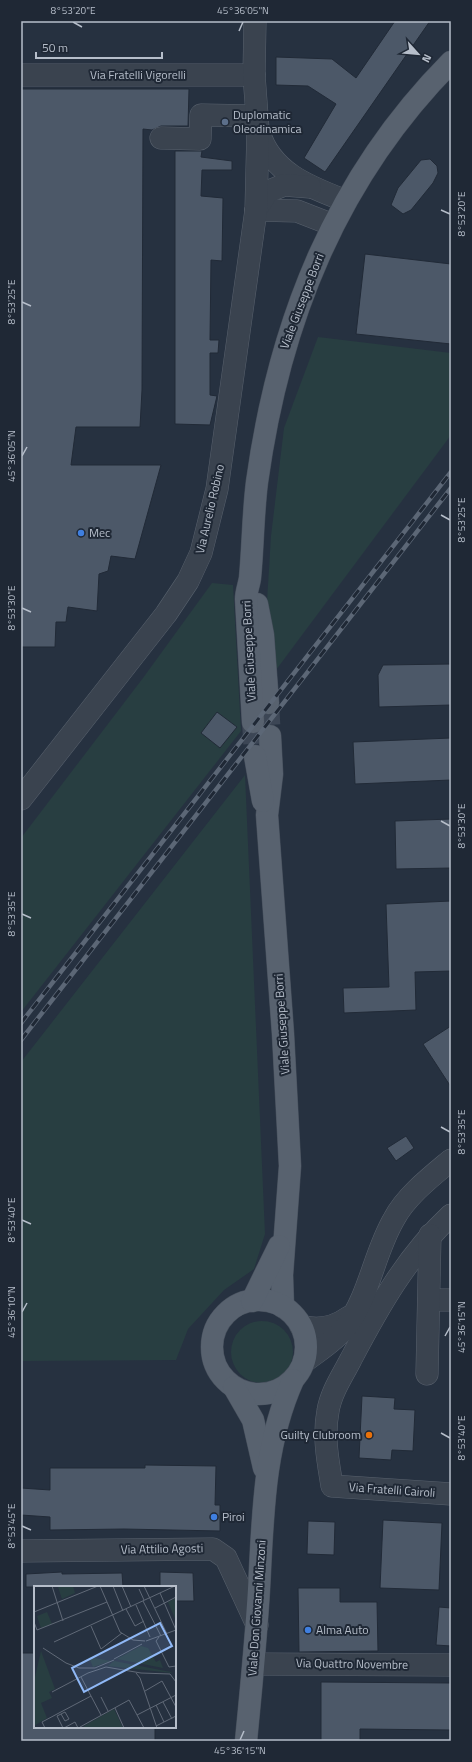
<svg xmlns="http://www.w3.org/2000/svg" width="472" height="1762" font-family="'Titillium Web',sans-serif">
	<rect width="100%" height="100%" fill="#263140"/>
	<g fill="#283e41">
		<polygon points="318,337 451,353 451,435 273,674 266,618 271,536 284,428"/>
		<polygon points="212,583 233,585 241,731 21,1012 21,838 143,678"/>
		<polygon points="245,775 265,1234 254,1269 224,1290 188,1329 176,1360 21,1361 21,1062"/>
		<circle cx="262" cy="1352" r="31"/>
	</g>
	<g fill="#4c5868" stroke="#212a37">
		<polygon points="395,21 430,21 325,172 304,158 336,104 308,86 276,85 276,57 332,59 356,78"/>
		<polygon points="21,89 189,89 188,126 161,126 152,130 143,129 142,390 140,427 76,427 71,465 161,465 135,559 111,556 108,571 99,574 97,611 68,607 66,622 56,622 55,647 21,647"/>
		<polygon points="175,151 202,151 201,157 232,161 232,170 202,170 201,196 223,198 222,261 211,260 210,340 219,340 218,353 210,353 210,395 217,396 210,425 175,424"/>
		<polygon points="430,159 437,166 438,173 433,183 411,210 403,214 391,205 398,188 421,160"/>
		<polygon points="365,254 451,264 451,344 356,334"/>
		<polygon points="451,664 451,705 379,707 378,675 383,665"/>
		<polygon points="217,712 237,727 220,748 201,733"/>
		<polygon points="451,738 451,780 355,784 353,742"/>
		<polygon points="451,819 451,868 396,869 395,821"/>
		<polygon points="451,901 451,971 415,972 416,1010 344,1013 343,988 389,987 386,904"/>
		<polygon points="451,1026 451,1087 423,1044"/>
		<polygon points="406,1136 414,1148 396,1161 387,1148"/>
		<polygon points="362,1396 395,1398 394,1409 415,1410 413,1451 392,1450 391,1460 359,1458"/>
		<polygon points="145,1465 216,1466 215,1505 220,1505 220,1531 124,1529 50,1530 50,1517 21,1515 21,1488 50,1490 50,1468 145,1468"/>
		<polygon points="383,1520 442,1523 439,1590 380,1588"/>
		<polygon points="308,1521 335,1522 334,1555 307,1554"/>
		<polygon points="62,1572 62,1574 122,1573 123,1587 26,1587 26,1574"/>
		<polygon points="160,1572 193,1573 194,1601 175,1601 175,1587 160,1587"/>
		<polygon points="298,1588 340,1588 340,1602 377,1602 378,1651 299,1652"/>
		<polygon points="439,1607 451,1608 451,1646 436,1645"/>
		<polygon points="21,1653 35,1653 35,1727 155,1727 155,1741 21,1741"/>
		<polygon points="321,1682 451,1683 451,1730 360,1729 360,1741 321,1741"/>
	</g>
	<g fill="none" stroke-linecap="round" stroke-linejoin="round">
		<g stroke="#3c4655" stroke-width="22" stroke-dasharray="22 11" stroke-linecap="butt">
			<polyline points="268,703 270,736"/>
			<polyline points="253,722 255,756"/>
		</g>
		<defs>
			<g id="minor">
				<polyline points="21,75 254,75"/>
				<path d="M259,132C271,173 310,187 346,201"/>
				<polyline points="161,138 200,139 201,115 256,116"/>
				<polyline points="256,210 297,211 333,225"/>
				<polyline points="256,210 267,192 284,185 310,187"/>
				<polyline points="21,799 166,614 188,581 201,553 217,489 256,210 258,129 254,75 255,21"/>
				<path d="M451,1215C407,1256 379,1306 351,1359C343,1375 331,1392 328,1411C323,1437 328,1461 332,1486L451,1494"/>
				<polyline points="429,1300 451,1300"/>
				<path d="M301,1326C318,1331 335,1327 349,1317"/>
				<path d="M304,1362C318,1351 335,1341 346,1327C370,1294 374,1253 394,1219C406,1196 432,1176 451,1160"/>
				<polyline points="427,1374 430,1235"/>
				<polyline points="21,1551 213,1549 226,1558 257,1625"/>
				<polyline points="254,1664 451,1665"/>
			</g>
			<g id="major">
				<polyline points="257,604 263,635 268,703"/>
				<path d="M253,722L246,599C246,592 249,585 250,578C253,546 253,514 257,482C279,322 336,178 451,62"/>
				<polyline points="270,736 272,774 267,815 283,1034 290,1166 282,1275 283,1307"/>
				<polyline points="255,756 263,801"/>
				<circle cx="259" cy="1347" r="47"/>
				<polyline points="252,1301 279,1246"/>
				<polyline points="234,1387 253,1420 264,1468"/>
				<path d="M246,1741C251,1690 256,1640 259,1589C263,1517 263,1447 293,1380"/>
			</g>
		</defs>
		<use href="#minor" stroke="#58616d" stroke-width="23"/>
		<use href="#major" stroke="#434c59" stroke-width="23"/>
		<use href="#minor" stroke="#3a434f" stroke-width="22"/>
		<use href="#major" stroke="#58626f" stroke-width="22"/>
		<defs>
			<g id="rail">
				<polyline points="21,1023 451,472"/>
				<polyline points="21,1040 451,488"/>
			</g>
		</defs>
		<use href="#rail" stroke="#5c6776" stroke-width="4.5"/>
		<use href="#rail" stroke="#1f2835" stroke-width="3" stroke-dasharray="9" stroke-linecap="butt"/>
	</g>
	<path fill="none" stroke="#b6beca" stroke-width="1.5" d="M73,22L82,27M239,31L243,22M441,210L450,214M22,302L31,306M22,456L27,447M441,515L450,520M22,608L31,612M441,821L450,826M22,914L31,918M441,1127L450,1132M22,1220L31,1224M22,1312L27,1303M445,1336L450,1327M441,1433L450,1438M22,1526L31,1530M240,1740L244,1731"/>
	<circle fill="#5c6f8a" stroke="#1f2835" stroke-width="1.5" cx="225" cy="122" r="4"/>
	<g fill="#3f7fe0" stroke="#1f2835" stroke-width="1.5">
		<circle cx="81" cy="533" r="4"/>
		<circle cx="214" cy="1517" r="4"/>
		<circle cx="308" cy="1630" r="4"/>
	</g>
	<circle fill="#e8710a" stroke="#1f2835" stroke-width="1.5" cx="369" cy="1435" r="4"/>
	<g text-anchor="middle" stroke-width="4" stroke-linejoin="round" paint-order="stroke">
		<g font-size="12" fill="#b6beca" stroke="#1f2835">
			<text x="138" y="79">Via Fratelli Vigorelli</text>
			<text transform="translate(302 301) rotate(-69)" y="4">Viale Giuseppe Borri</text>
			<text transform="translate(210 509) rotate(-77)" y="4">Via Aurelio Robino</text>
			<text transform="translate(249 651) rotate(-93)" y="4">Viale Giuseppe Borri</text>
			<text transform="translate(282 1024) rotate(-94)" y="4">Viale Giuseppe Borri</text>
			<text transform="translate(392 1490) rotate(4)" y="4">Via Fratelli Cairoli</text>
			<text transform="translate(162 1549) rotate(-1)" y="4">Via Attilio Agosti</text>
			<text transform="translate(257 1608) rotate(-86)" y="4">Viale Don Giovanni Minzoni</text>
			<text transform="translate(352 1664) rotate(1)" y="4">Via Quattro Novembre</text>
		</g>
		<g font-size="12" fill="#b6beca" stroke="#1f2835" text-anchor="start">
			<text x="233" y="119">Duplomatic<tspan x="233" dy="14">Oleodinamica</tspan></text>
			<text x="89" y="537">Mec</text>
			<text x="361" y="1439" text-anchor="end">Guilty Clubroom</text>
			<text x="222" y="1521">Piroi</text>
			<text x="316" y="1634">Alma Auto</text>
		</g>
	</g>
	<g transform="translate(34 1586)">
		<rect width="142" height="142" fill="#263140"/>
		<path d="M39,0L41,7L28,13L24,1ZM142,12V35L134,16ZM13,26L18,38L7,42L3,30ZM107,60L114,62L122,76L126,74L129,82L83,73ZM7,65L21,103L15,106L18,112L7,117L13,132L0,140V95ZM55,71L77,75L59,81ZM80,75L137,86L138,87L74,80ZM80,123L89,142H51L50,140Z" fill="#283e41"/>
		<path fill="none" stroke="#606977" stroke-width="1" d="M18,0L29,35M66,0L86,46L99,54L111,55M79,0L89,25M88,0L97,21M110,0L133,48M105,3L110,14M126,7L142,44M109,15L127,50M102,19L116,51M121,22L142,11M92,23L101,40L110,35M0,26L64,0M0,36L3,44L73,16M57,40L67,63L88,47M125,51L122,55L135,81L142,80M112,55L142,44M20,56L141,0M9,62L32,77L45,82H61L80,74M80,73L108,58M102,87L106,92L123,142M107,87L136,88L142,96M47,91L67,129M111,105L128,95L142,121M18,106L54,87L72,81L107,87M67,111L74,125M129,116L138,133M122,119L130,136M81,122L90,142M27,128L31,135L35,133L31,126L23,130L29,142M103,129L142,109M122,140L142,130M46,141L95,114L110,142M11,142L8,136L57,110M30,142L41,136L44,142"/>
		<path fill="#8fb8f6" fill-opacity="0.15" stroke="#8fb8f6" stroke-width="2" d="M126,37L138,60L50,106L38,82Z"/>
		<rect width="142" height="142" fill="none" stroke="#b6beca" stroke-width="2"/>
	</g>
	<rect width="472" height="1762" fill="none" stroke="#1f2835" stroke-width="44"/>
	<g transform="translate(418 54) rotate(117)" stroke="#1f2835" stroke-width="3" paint-order="stroke">
	<path d="M0-3L7 15L0 10L-7 15Z" fill="#b6beca"/>
	<text y="-6" font-size="11" font-weight="bold" text-anchor="middle" fill="#b6beca">N</text>
	</g>
	<path d="M36 52v6h126v-6" fill="none" stroke="#b6beca" stroke-width="2"/>
	<text x="42" y="52" font-size="12" fill="#b6beca" stroke="#1f2835" stroke-width="3" paint-order="stroke">50 m</text>
	<rect x="22" y="22" width="428" height="1718" fill="none" stroke="#b6beca" stroke-width="1.5"/>
	<g font-size="10" text-anchor="middle" fill="#b6beca">
		<text x="73" y="14">8°53'20"E</text>
		<text x="243" y="14">45°36'05"N</text>
		<text transform="translate(461 214) rotate(-90)" y="4">8°53'20"E</text>
		<text transform="translate(11 302) rotate(-90)" y="4">8°53'25"E</text>
		<text transform="translate(11 456) rotate(-90)" y="4">45°36'05"N</text>
		<text transform="translate(461 520) rotate(-90)" y="4">8°53'25"E</text>
		<text transform="translate(11 608) rotate(-90)" y="4">8°53'30"E</text>
		<text transform="translate(461 826) rotate(-90)" y="4">8°53'30"E</text>
		<text transform="translate(11 914) rotate(-90)" y="4">8°53'35"E</text>
		<text transform="translate(461 1132) rotate(-90)" y="4">8°53'35"E</text>
		<text transform="translate(11 1220) rotate(-90)" y="4">8°53'40"E</text>
		<text transform="translate(11 1312) rotate(-90)" y="4">45°36'10"N</text>
		<text transform="translate(461 1327) rotate(-90)" y="4">45°36'15"N</text>
		<text transform="translate(461 1438) rotate(-90)" y="4">8°53'40"E</text>
		<text transform="translate(11 1526) rotate(-90)" y="4">8°53'45"E</text>
		<text x="240" y="1754">45°36'15"N</text>
	</g>
</svg>
